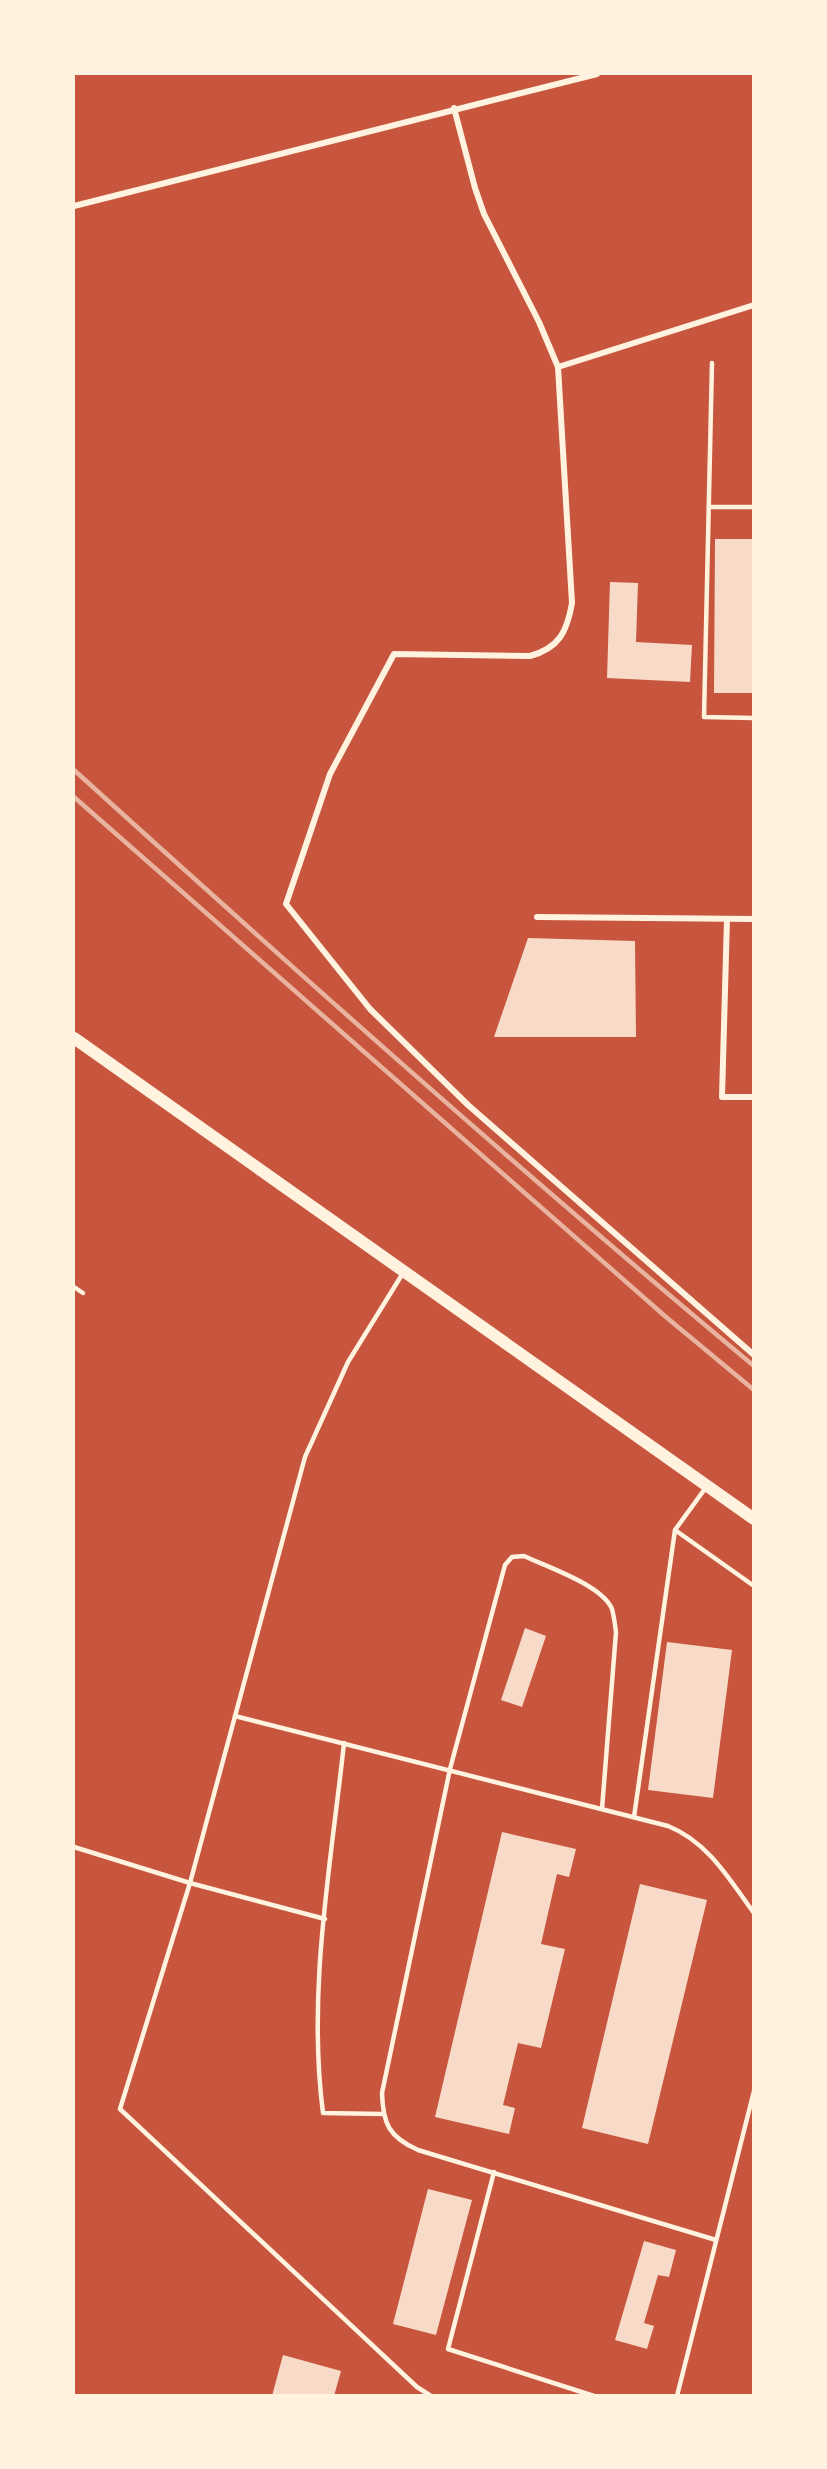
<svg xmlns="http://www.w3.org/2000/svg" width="827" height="2469" font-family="'PT Sans Narrow',sans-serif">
	<rect width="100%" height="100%" fill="#c8553d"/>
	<g fill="#f7dbc8">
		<polygon points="715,539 754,539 754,693 714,693"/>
		<polygon points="610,582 638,583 636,642 692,645 690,682 607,678"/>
		<polygon points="528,938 635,941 636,1037 494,1037"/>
		<polygon points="525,1628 546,1636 522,1707 501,1700"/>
		<polygon points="667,1642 732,1650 713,1798 648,1790"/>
		<polygon points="502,1832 576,1849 569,1877 557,1874 541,1944 565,1949 541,2048 518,2043 503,2105 515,2108 509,2134 435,2117"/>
		<polygon points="640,1884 707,1900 648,2144 582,2128"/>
		<polygon points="428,2189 472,2200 436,2335 393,2324"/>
		<polygon points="644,2241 676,2250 669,2277 658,2275 644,2323 654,2326 647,2349 615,2340"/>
		<polygon points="283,2355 341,2371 334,2396 272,2396"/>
	</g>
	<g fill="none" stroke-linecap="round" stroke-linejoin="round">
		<g stroke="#fff3e0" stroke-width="4.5">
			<polyline points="712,363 704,717 754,718"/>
			<polyline points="709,507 754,507"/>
			<polyline points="403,1273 348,1362 305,1457 190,1883 120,2109 417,2387 431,2396"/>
			<polyline points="74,1287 83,1293"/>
			<polyline points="675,1530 754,1586"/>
			<path d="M235,1716L668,1826C708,1842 729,1879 754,1913"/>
			<path d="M344,1743C331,1865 307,1990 323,2113L383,2114"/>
			<path d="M602,1809L616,1632C615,1625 614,1616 612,1609C602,1585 547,1567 524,1556L512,1557L505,1565L450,1769L382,2093C383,2124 389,2137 418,2150L716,2240"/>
			<polyline points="634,1817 675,1530 707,1486"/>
			<polyline points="74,1847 190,1883 325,1919"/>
			<polyline points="494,2172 448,2349 594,2396"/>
			<polyline points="677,2396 754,2091"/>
		</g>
		<g stroke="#fff3e0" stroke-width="6">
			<path d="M454,108L475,188L484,214L539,322L558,367L572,603C567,632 559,648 530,656L394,654L330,774L286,904L370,1009L468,1105L754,1355"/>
			<polyline points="74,206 597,74"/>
			<polyline points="558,367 754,305"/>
			<polyline points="537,917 754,919"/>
			<polyline points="727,919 722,1097 754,1097"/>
		</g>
		<polyline stroke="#fff3e0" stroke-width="12" points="74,1038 754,1519"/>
		<g stroke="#e9b49f" stroke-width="4.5">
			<path d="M74,770C297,972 522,1173 754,1366"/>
			<polyline points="74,797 666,1317 754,1390"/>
		</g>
	</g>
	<rect width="827" height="2469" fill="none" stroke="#fff3e0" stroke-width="150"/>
</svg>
